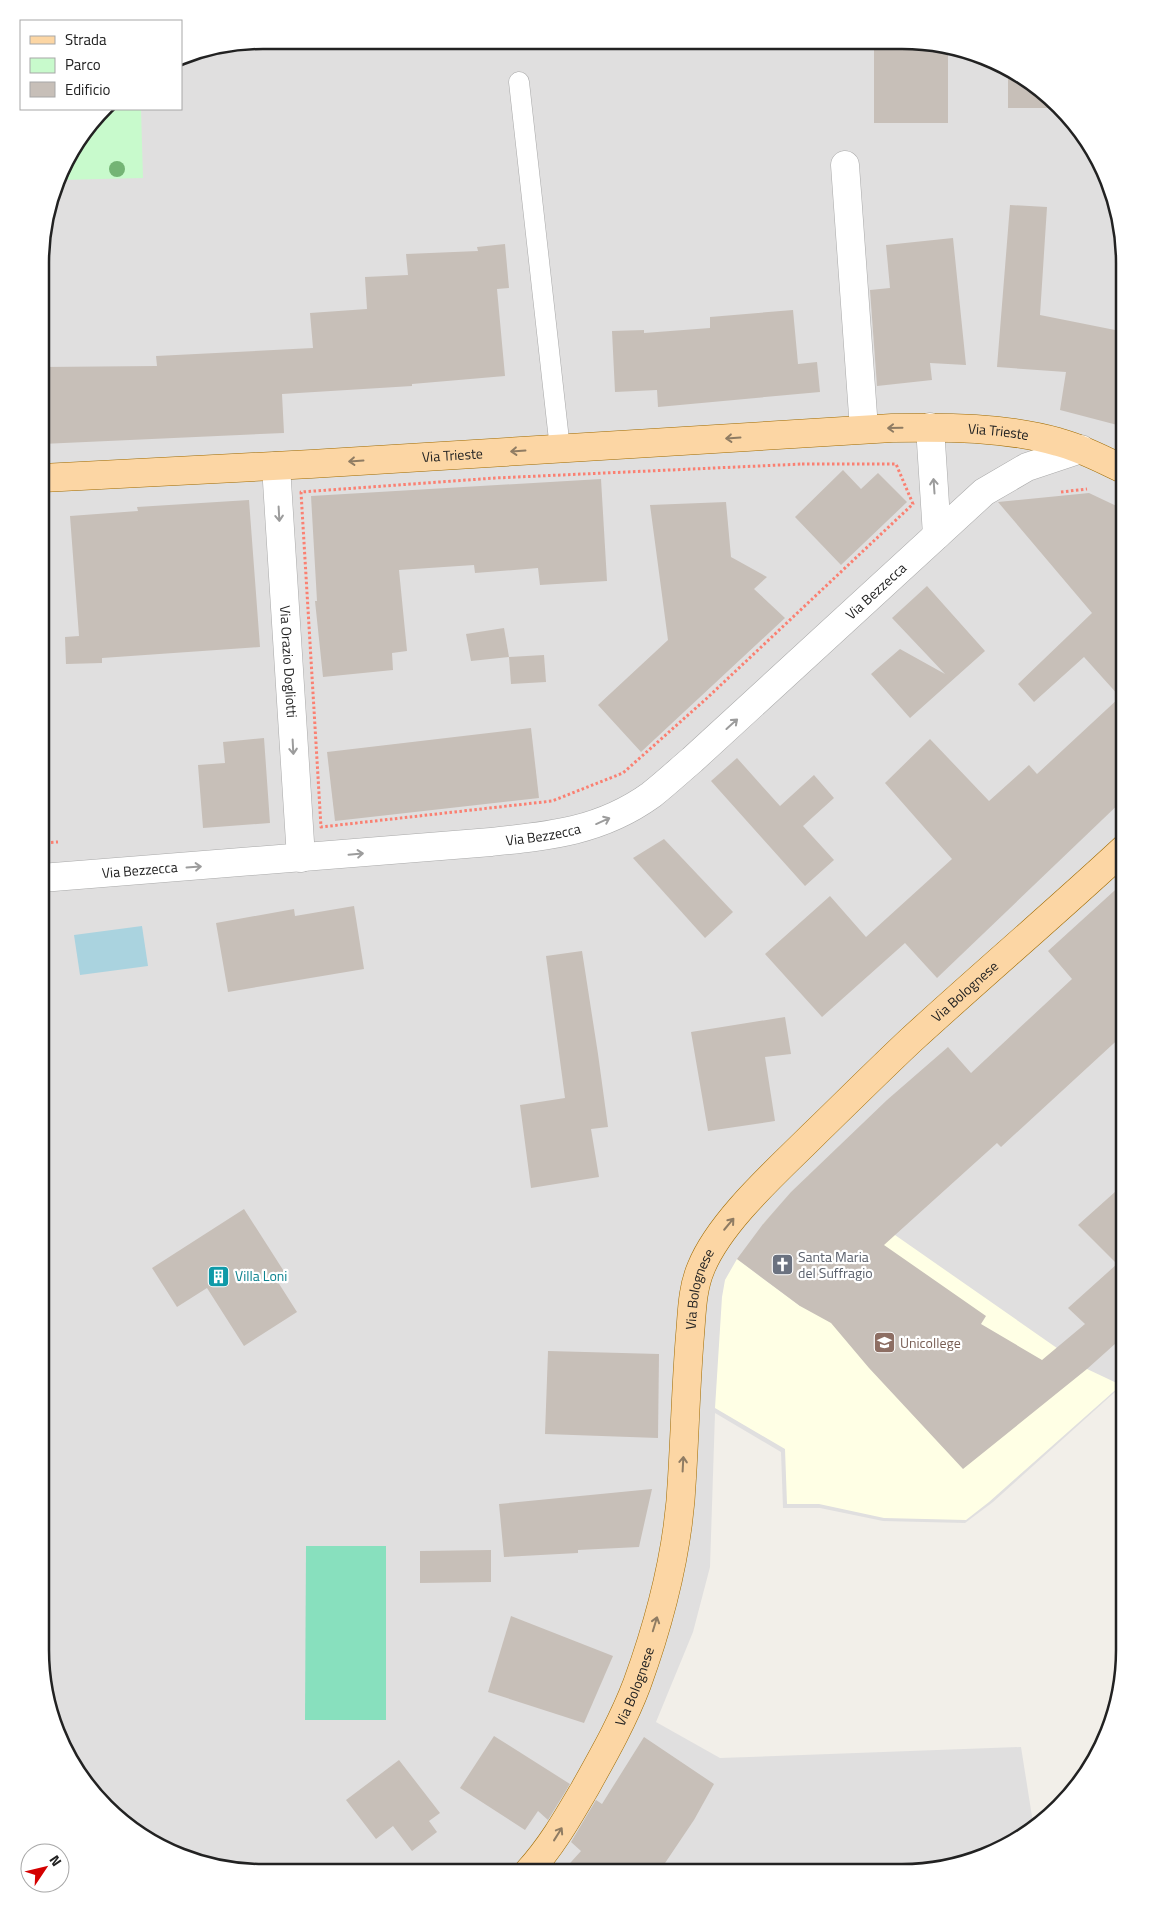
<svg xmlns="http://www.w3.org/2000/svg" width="1165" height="1913" font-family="'Titillium Web',sans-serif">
	<rect width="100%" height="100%" fill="#f2efe9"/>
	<polygon fill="#e0dfdf" points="262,40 932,42 988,57 1038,86 1079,127 1108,177 1125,262 1125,1383 993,1502 965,1523 883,1521 820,1508 783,1508 781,1452 715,1413 710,1567 693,1632 656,1722 720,1758 1021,1747 1034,1829 988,1856 903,1873 234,1871 177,1856 127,1827 86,1786 57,1736 40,1651 42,234 63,164 105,109 181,109 181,56"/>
	<polygon fill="#ffffe5" points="809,1175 1087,1369 1121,1385 989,1502 966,1520 884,1518 819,1504 787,1504 785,1449 715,1408 722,1297 725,1280 737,1259 800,1306 826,1271 763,1224"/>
	<polygon fill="#c8facc" points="105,109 141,109 143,178 58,180 63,164"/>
	<polygon fill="#88e0be" points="306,1546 386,1546 386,1720 305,1720"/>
	<polygon fill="#aad3df" points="142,926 148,966 80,975 74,935"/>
	<g fill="#c7bfb8">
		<polygon points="874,42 932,42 948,46 948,123 874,123"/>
		<polygon points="1008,68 1038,86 1060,108 1008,108"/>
		<polygon points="1010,205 1047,207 1040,315 1125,332 1125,427 1060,410 1066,372 997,367"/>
		<polygon points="953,238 966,365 930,363 932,380 877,386 870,290 890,288 886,245"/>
		<polygon points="505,244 509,288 497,289 505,376 412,384 412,386 282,394 284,433 42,444 42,367 157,366 156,356 313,348 310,313 367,309 365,277 408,275 406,254 478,251 477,247"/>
		<polygon points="793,310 798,364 817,362 820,392 658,407 657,390 615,392 612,331 644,330 644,333 710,328 710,317"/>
		<polygon points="843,470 861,489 878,473 907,502 841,565 795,517"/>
		<polygon points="601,479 607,581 540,585 538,568 475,573 474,565 399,570 407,651 392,653 393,670 323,677 315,601 317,601 311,496"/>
		<polygon points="1089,493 1125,510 1125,798 937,978 905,943 822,1017 765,954 830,896 866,937 952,859 885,783 930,739 989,801 1029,765 1037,774 1120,697 1084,657 1034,702 1018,684 1092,613 998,502"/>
		<polygon points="249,500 260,647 102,658 102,663 66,664 65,637 79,636 70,516 138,511 137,507"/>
		<polygon points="726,502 731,557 767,577 754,589 785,618 641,752 598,705 668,640 650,505"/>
		<polygon points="927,586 985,651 910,718 871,674 900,649 945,674 892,618"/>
		<polygon points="504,628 509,657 471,661 466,634"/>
		<polygon points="544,655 546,682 511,684 509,657"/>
		<polygon points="531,728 539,798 335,821 327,752"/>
		<polygon points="264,738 270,823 203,828 198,765 225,763 223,742"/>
		<polygon points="737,758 780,806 814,775 834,798 803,826 834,860 805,886 711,781"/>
		<polygon points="664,839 733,912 705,938 633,858"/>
		<polygon points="1125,881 1125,1033 1001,1147 997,1143 884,1245 986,1316 981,1324 1042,1360 1085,1324 1068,1308 1117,1264 1078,1225 1125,1183 1125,1335 1087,1369 963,1469 869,1368 831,1323 800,1306 737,1259 763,1224 791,1192 887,1100 948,1047 971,1073 1072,979 1048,951"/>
		<polygon points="354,906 364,969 228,992 216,923 294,909 295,916"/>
		<polygon points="582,951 598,1054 608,1127 591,1129 599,1177 531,1188 520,1105 565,1098 546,956"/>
		<polygon points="785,1017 791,1054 765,1057 775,1121 708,1131 691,1032"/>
		<polygon points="244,1209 285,1273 276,1279 297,1312 244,1346 207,1288 177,1307 152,1268"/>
		<polygon points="548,1351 659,1354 658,1438 545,1434"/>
		<polygon points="652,1489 639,1547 578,1550 578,1553 504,1557 499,1504"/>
		<polygon points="491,1550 491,1582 420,1583 420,1551"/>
		<polygon points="511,1616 613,1656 584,1723 488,1692"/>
		<polygon points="494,1736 570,1784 548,1820 538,1811 525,1830 460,1788"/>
		<polygon points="644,1737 714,1784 694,1820 659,1872 562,1872 581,1851 571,1842 596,1800 602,1804"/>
		<polygon points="399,1760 440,1813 429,1821 437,1832 412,1851 393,1826 376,1839 346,1800"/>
	</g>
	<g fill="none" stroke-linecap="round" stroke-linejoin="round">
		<defs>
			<polyline id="lane" points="519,82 560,449"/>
			<g id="street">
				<polyline points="845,165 864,429"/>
				<polyline points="930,427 937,535"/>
				<path id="s1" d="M276,466L301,858"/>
				<path id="s2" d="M41,878L491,842C550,836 601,831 651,795C665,784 679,771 692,760L984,492L1027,467L1081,449"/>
			</g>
			<g id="primary">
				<path id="s3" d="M42,478L311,464L892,428C947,427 1005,427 1058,442C1082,448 1103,460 1125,470"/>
				<path id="s4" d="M528,1872C551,1847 567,1819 584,1790C603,1756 623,1721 637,1684C661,1618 679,1548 682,1478C685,1430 686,1383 690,1335C692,1312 692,1289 701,1268C720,1221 777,1171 813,1135C846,1103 878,1071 911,1040C982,975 1055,913 1125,848"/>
			</g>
		</defs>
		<use href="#lane" stroke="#a9a9a9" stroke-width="21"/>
		<use href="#street" stroke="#a9a9a9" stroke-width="29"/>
		<use href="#primary" stroke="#a06b00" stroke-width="29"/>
		<g stroke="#fa8072" stroke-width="3" stroke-dasharray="2.5 2.5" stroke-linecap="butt">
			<polygon points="802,464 896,464 913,504 706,699 623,773 552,801 321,827 301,492 495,478"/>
			<polyline points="1061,492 1087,489"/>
			<polyline points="41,843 58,842"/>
		</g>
		<use href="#lane" stroke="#fff" stroke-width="20"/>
		<use href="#street" stroke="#fff" stroke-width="28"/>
		<use href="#primary" stroke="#fcd6a4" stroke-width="28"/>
	</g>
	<circle fill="#74b475" cx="117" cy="169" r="8"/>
	<defs><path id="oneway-shaft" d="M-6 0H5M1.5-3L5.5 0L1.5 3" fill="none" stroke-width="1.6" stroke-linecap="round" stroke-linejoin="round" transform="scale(1.25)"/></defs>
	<g stroke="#8f7c63">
		<use href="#oneway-shaft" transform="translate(895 428) rotate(179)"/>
		<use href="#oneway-shaft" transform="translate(733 438) rotate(176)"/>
		<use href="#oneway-shaft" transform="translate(518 451) rotate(176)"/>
		<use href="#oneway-shaft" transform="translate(356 461) rotate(176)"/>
		<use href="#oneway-shaft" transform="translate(729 1224) rotate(-50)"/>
		<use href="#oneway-shaft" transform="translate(683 1464) rotate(-87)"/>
		<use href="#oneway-shaft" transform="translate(655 1624) rotate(-73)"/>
		<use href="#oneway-shaft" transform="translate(558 1834) rotate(-58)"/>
	</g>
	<g stroke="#9c9c9c">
		<use href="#oneway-shaft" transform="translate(934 486) rotate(-94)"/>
		<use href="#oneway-shaft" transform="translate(279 514) rotate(87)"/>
		<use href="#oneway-shaft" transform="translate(732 724) rotate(-42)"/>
		<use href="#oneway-shaft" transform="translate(293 747) rotate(87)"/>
		<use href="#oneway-shaft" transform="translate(603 821) rotate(-24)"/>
		<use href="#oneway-shaft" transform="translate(356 854) rotate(-5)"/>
		<use href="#oneway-shaft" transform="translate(194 867) rotate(-4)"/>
	</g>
	<defs>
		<symbol id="church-square" viewBox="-11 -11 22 22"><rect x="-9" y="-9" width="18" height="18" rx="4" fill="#6b7280" stroke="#fff"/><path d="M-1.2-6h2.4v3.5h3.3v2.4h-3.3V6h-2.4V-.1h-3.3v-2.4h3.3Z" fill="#fff"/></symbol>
		<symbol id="building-square" viewBox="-11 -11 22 22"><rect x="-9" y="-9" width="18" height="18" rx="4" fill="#0f9aa8" stroke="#fff"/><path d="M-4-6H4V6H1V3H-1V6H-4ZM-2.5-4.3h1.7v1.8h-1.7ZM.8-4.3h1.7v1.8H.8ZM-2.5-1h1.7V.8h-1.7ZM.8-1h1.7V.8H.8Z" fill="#fff"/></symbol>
		<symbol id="university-square" viewBox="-11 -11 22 22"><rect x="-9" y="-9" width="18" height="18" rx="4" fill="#8d6e63" stroke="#fff"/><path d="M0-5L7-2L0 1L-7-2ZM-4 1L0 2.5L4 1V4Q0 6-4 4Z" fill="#fff"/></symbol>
	</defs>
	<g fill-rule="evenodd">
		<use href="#church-square" x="770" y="1252" width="25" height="25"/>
		<use href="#building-square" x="206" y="1264" width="25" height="25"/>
		<use href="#university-square" x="872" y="1330" width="25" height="25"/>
	</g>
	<g text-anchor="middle" stroke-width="4.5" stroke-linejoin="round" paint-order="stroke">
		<g font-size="14" fill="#222" stroke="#fff">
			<text dy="5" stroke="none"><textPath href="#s3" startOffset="958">Via Trieste</textPath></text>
			<text dy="5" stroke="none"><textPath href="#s3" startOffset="411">Via Trieste</textPath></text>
			<text dy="5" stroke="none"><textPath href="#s2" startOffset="924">Via Bezzecca</textPath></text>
			<text dy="5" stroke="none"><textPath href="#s1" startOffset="196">Via Orazio Dogliotti</textPath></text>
			<text dy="5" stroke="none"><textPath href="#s2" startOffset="504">Via Bezzecca</textPath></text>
			<text dy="5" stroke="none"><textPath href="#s2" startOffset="99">Via Bezzecca</textPath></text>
			<text dy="5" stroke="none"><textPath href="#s4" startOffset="1025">Via Bolognese</textPath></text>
			<text dy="5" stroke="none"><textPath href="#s4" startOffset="620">Via Bolognese</textPath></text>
			<text dy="5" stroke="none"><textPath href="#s4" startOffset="215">Via Bolognese</textPath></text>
		</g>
		<g font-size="14" fill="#5b616d" stroke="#fff" text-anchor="start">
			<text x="798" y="1262">Santa Maria<tspan x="798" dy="16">del Suffragio</tspan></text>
		</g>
		<g font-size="14" fill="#0d838f" stroke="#fff" text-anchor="start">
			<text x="235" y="1281">Villa Loni</text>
		</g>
		<g font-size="14" fill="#785e54" stroke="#fff" text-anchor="start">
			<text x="900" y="1348">Unicollege</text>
		</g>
	</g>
	<path d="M0 0H1165V1913H0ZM263 49H902A214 214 0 0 1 1116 263V1650A214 214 0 0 1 902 1864H263A214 214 0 0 1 49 1650V263A214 214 0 0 1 263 49Z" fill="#fff" fill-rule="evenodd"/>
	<path fill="none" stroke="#222" stroke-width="2.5" d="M263 49H902A214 214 0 0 1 1116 263V1650A214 214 0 0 1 902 1864H263A214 214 0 0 1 49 1650V263A214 214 0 0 1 263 49Z"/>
	<rect x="20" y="20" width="162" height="90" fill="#ffffff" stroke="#a7a7a7"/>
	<rect x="30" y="36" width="25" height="8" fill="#fcd6a4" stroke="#a7a7a7"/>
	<text x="65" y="45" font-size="15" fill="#222222">Strada</text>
	<rect x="30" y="58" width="25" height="15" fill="#c8facc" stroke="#a7a7a7"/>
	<text x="65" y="70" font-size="15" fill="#222222">Parco</text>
	<rect x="30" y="82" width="25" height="15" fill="#c7bfb8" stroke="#a7a7a7"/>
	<text x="65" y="95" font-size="15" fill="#222222">Edificio</text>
	<g transform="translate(45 1868) rotate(55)"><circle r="24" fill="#ffffff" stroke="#a7a7a7"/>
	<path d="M0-4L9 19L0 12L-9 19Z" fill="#d40000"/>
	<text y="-8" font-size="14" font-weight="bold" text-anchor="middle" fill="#222222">N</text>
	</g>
</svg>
